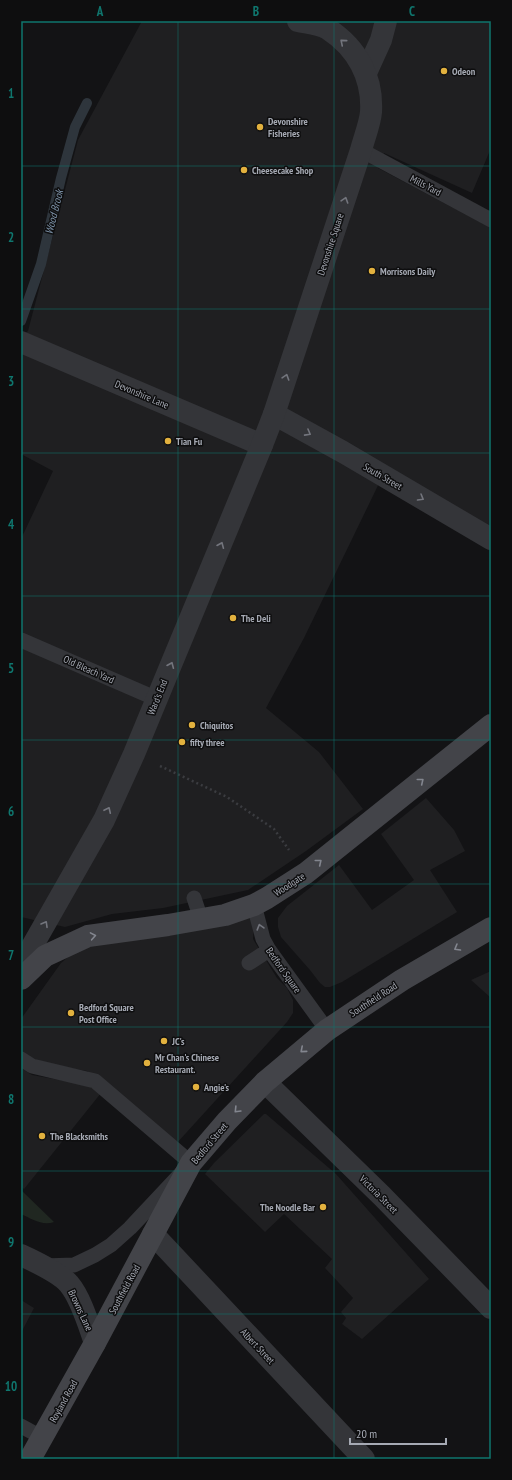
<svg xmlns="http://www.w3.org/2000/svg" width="512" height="1480" font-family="'PT Sans Narrow',sans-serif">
	<rect width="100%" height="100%" fill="#131315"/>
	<g fill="#1f1f21">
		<polygon points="142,21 491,21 491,148 472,193 384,153 378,168 491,228 491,530 386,469 304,638 266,708 319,752 363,809 306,851 248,890 163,908 112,914 65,927 21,917 21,539 53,471 21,454 21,337 28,331 78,140"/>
		<polygon points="426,798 454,830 465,851 430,870 457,912 342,982 330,987 325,987 320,983 310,970 281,937 278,927 278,918 287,906 339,865 372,910 414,880 381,834"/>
		<polygon points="249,918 253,920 254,926 253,939 277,978 287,988 293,1000 293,1013 287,1022 176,1144 106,1082 87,1071 51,1065 26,1056 21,1053 21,1019 61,963 75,951 93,945"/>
		<polygon points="491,971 491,998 471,980"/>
		<polygon points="21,1068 32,1075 87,1085 101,1093 24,1189 21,1186"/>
		<polygon points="264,1114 266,1114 336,1174 429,1279 362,1339 342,1324 346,1318 341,1312 353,1298 325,1268 332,1259 284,1214 265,1232 205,1174 214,1163"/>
		<polygon points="21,1300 34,1308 21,1333"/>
	</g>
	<path fill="#202721" d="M21,1190L54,1222C42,1226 32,1219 21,1214Z"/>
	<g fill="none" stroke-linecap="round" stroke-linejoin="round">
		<polyline stroke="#2e353c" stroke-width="10" points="21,321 41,264 61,178 75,127 87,103"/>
		<polyline stroke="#3b3c40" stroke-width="2.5" stroke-dasharray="2 3" stroke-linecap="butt" points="160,766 227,797 274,829 289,850"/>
		<g stroke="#343539" stroke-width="15">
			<polyline points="361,150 491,220"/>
			<polyline points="21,640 157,699"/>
			<polyline points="194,898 201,919"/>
			<polyline points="254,905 263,939 269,950 327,1030"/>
			<polyline points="249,963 269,950"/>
			<polyline points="21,1059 32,1066 95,1081 191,1163 130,1228 111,1245 95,1255 74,1265 44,1266"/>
			<polyline points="21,1426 43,1438"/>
		</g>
		<g stroke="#343539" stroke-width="22">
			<polyline points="366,73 381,40 386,21"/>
			<polyline points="21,342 262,445"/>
			<polyline points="274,414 343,452 491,539"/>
			<path d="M21,971L30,950L104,820L134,754L262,445L274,414L361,150C364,138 370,124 371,112C373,77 357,48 328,29C320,24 307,23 298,21"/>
			<polyline points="265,1082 382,1196 491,1308"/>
			<polyline points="153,1234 364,1459"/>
			<path d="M21,1255C34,1261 60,1273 69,1284C81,1298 89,1326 95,1343"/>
		</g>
		<g stroke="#434449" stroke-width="22">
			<polyline points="21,979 45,956 88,936 168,925 225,915 254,905 267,898 306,873 491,725"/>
			<polyline points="30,1459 95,1343 191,1163 227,1121 265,1082 327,1030 402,980 491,928"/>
		</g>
	</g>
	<defs><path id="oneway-chevron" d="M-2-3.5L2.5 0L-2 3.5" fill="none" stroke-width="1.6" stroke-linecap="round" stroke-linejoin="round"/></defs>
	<g stroke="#73757d">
		<use href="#oneway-chevron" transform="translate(343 42) rotate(-140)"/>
		<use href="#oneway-chevron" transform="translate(345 200) rotate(-72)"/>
		<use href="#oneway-chevron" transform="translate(286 377) rotate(-72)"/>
		<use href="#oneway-chevron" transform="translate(308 433) rotate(29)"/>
		<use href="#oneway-chevron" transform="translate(421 498) rotate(30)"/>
		<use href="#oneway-chevron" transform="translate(221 545) rotate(-67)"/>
		<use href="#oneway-chevron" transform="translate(171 665) rotate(-67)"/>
		<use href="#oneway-chevron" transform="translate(108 810) rotate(-65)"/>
		<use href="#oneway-chevron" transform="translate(45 924) rotate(-60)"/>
		<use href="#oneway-chevron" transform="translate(260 927) rotate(-106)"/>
	</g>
	<g stroke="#83868f">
		<use href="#oneway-chevron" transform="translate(421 781) rotate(-39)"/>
		<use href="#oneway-chevron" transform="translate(319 862) rotate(-39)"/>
		<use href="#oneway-chevron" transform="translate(93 936) rotate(-10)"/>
		<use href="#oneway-chevron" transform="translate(457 948) rotate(150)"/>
		<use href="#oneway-chevron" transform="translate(303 1050) rotate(139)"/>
		<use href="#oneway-chevron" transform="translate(237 1110) rotate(134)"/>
	</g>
	<path fill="none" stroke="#0f766e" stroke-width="1" stroke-opacity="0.55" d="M178,21V1459M334,21V1459M21,166H491M21,309H491M21,453H491M21,596H491M21,740H491M21,884H491M21,1027H491M21,1171H491M21,1314H491"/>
	<g fill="#e2b13e" stroke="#0e0e0f" stroke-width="1.5">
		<circle cx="444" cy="71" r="4"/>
		<circle cx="260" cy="127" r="4"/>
		<circle cx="244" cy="170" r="4"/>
		<circle cx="372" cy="271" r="4"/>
		<circle cx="168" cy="441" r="4"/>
		<circle cx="233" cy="618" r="4"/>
		<circle cx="192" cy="725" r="4"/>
		<circle cx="182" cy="742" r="4"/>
		<circle cx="71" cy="1013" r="4"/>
		<circle cx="164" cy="1041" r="4"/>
		<circle cx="147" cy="1063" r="4"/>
		<circle cx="196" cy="1087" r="4"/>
		<circle cx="42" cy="1136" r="4"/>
		<circle cx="323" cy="1207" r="4"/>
	</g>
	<g text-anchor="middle" stroke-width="3" stroke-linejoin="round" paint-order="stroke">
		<g font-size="10" font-weight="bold" fill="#a6aab4" stroke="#0e0e0f" text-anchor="start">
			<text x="452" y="75">Odeon</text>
			<text x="268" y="125">Devonshire<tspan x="268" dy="12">Fisheries</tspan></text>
			<text x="252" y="174">Cheesecake Shop</text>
			<text x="380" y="275">Morrisons Daily</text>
			<text x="176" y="445">Tian Fu</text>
			<text x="241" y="622">The Deli</text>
			<text x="200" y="729">Chiquitos</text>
			<text x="190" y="746">fifty three</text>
			<text x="79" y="1011">Bedford Square<tspan x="79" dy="12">Post Office</tspan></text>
			<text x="172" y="1045">JC's</text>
			<text x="155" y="1061">Mr Chan's Chinese<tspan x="155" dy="12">Restaurant.</tspan></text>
			<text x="204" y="1091">Angie's</text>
			<text x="50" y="1140">The Blacksmiths</text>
			<text x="315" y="1211" text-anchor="end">The Noodle Bar</text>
		</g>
		<g font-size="10" fill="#a6aab4" stroke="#0e0e0f">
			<text transform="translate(426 185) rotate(28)" y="4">Mills Yard</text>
			<text transform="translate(330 244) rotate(-72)" y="4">Devonshire Square</text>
			<text transform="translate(142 394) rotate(23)" y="4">Devonshire Lane</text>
			<text transform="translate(383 476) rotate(30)" y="4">South Street</text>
			<text transform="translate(89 669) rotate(24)" y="4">Old Bleach Yard</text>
			<text transform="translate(157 697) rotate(-68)" y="4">Ward's End</text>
			<text transform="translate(289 884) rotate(-33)" y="4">Woodgate</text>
			<text transform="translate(284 970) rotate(55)" y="4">Bedford Square</text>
			<text transform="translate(373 999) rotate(-33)" y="4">Southfield Road</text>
			<text transform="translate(209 1143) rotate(-50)" y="4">Bedford Street</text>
			<text transform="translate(379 1194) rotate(45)" y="4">Victoria Street</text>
			<text transform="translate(124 1289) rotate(-62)" y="4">Southfield Road</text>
			<text transform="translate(81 1310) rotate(65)" y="4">Browns Lane</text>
			<text transform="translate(258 1346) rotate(47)" y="4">Albert Street</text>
			<text transform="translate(63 1401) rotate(-61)" y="4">Royland Road</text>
		</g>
		<g font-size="11" font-style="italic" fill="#7f95ac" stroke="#0e0e0f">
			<text transform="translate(54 212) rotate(-76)" y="4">Wood Brook</text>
		</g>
	</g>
	<rect width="512" height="1480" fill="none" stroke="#0e0e0f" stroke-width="44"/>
	<path d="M350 1438v6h96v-6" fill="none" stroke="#a6aab4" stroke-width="2"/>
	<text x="356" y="1438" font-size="12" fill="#a6aab4" stroke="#0e0e0f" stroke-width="3" paint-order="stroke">20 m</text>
	<rect x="22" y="22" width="468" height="1436" fill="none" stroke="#0f766e" stroke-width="1.5"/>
	<g font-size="13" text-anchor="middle" font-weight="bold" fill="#0f766e">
		<text x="100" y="16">A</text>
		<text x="256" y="16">B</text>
		<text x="412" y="16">C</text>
		<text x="11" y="98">1</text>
		<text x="11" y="242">2</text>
		<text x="11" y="386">3</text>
		<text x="11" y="529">4</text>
		<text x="11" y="673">5</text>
		<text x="11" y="816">6</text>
		<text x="11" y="960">7</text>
		<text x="11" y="1104">8</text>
		<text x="11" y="1247">9</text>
		<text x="11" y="1391">10</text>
	</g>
</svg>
